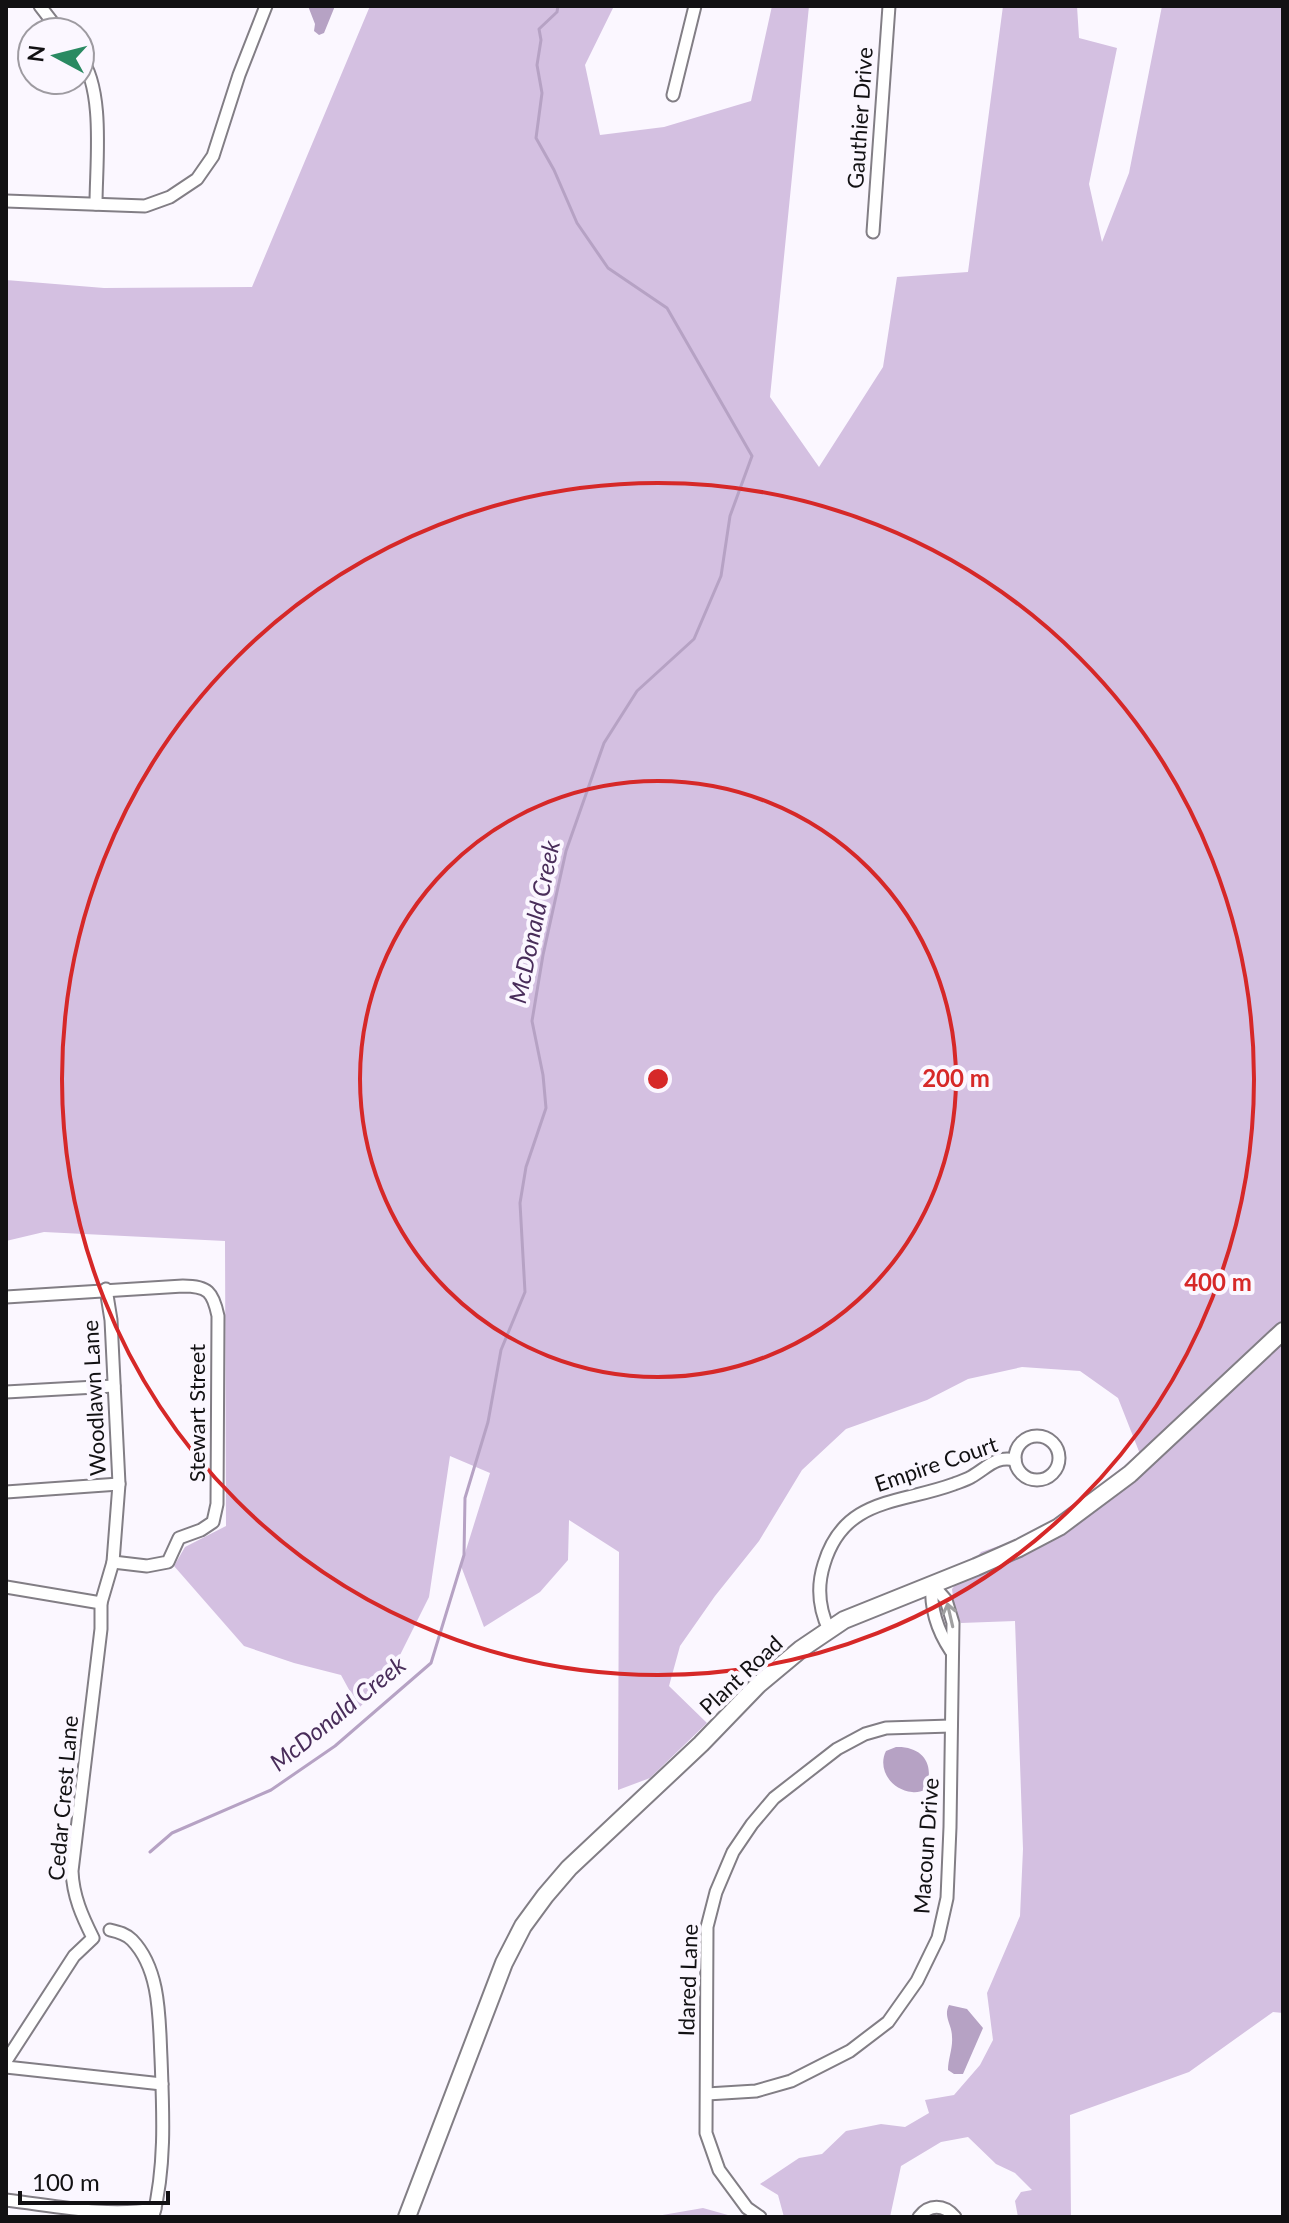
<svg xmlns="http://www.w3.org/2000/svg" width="1289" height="2223" font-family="Lato,sans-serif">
	<rect width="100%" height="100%" fill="#fbf7ff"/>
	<g fill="#d4c0e1">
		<polygon points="370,6 614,6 585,65 600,135 664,127 751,101 772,6 809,6 770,397 819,467 883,367 897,277 968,272 1003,6 1077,6 1079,38 1117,48 1089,184 1102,242 1129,173 1162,6 1283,6 1283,2013 1273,2012 1189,2072 1070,2115 1071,2217 1018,2217 1015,2201 1021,2192 1032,2190 1015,2173 996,2164 968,2137 941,2142 901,2166 890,2217 784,2217 778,2195 760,2184 799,2158 822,2154 846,2131 881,2124 905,2127 929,2113 925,2100 954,2095 980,2065 993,2040 987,1993 1020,1916 1023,1849 1015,1621 961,1623 954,1606 952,1589 981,1552 1028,1536 1076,1504 1140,1454 1118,1398 1080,1371 1022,1367 968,1379 927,1400 846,1429 802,1470 759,1541 715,1596 680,1646 669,1686 707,1723 650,1778 618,1790 619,1552 569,1520 568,1560 540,1592 484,1627 461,1566 490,1473 450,1456 429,1597 390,1675 359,1708 341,1675 294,1663 244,1646 174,1566 185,1547 226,1526 225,1241 44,1232 6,1241 6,280 104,288 252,287"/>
		<polygon points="703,2208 735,2217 651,2217"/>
	</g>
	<g fill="#b6a2c4">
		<polygon points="308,6 335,6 324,33 319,35 314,31 315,24"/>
		<path d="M896,1747C923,1746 936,1765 925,1790C921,1791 917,1793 912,1792C891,1790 877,1769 886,1751Z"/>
		<path d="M949,2005L967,2009L983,2028L963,2074H954L948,2070C948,2059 953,2048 952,2037C952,2024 943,2017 949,2005Z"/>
	</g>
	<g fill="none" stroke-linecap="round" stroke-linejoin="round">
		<polyline stroke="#b6a2c4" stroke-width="3" points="150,1852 172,1833 271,1790 335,1746 431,1663 464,1555 465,1498 488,1422 501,1350 525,1292 520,1203 526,1167 546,1108 543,1075 532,1021 543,955 566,851 604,743 637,691 694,639 721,576 730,516 752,456 667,308 608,268 577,223 554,170 536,138 542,93 537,65 541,40 539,29 557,12 558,6"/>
		<defs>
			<g id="street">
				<polyline points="40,6 60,32"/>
				<path d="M80,57C105,89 96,164 96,204"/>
				<polyline points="673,95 695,6"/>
				<polyline points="6,201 145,206 170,197 197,179 213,156 239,75 266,6"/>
				<polyline points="873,232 889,6"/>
				<path d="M6,1297L183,1286C208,1286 213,1292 218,1316L217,1504L213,1522L201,1530L179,1538L168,1562L147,1566L113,1562"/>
				<polyline points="6,1392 114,1386"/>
				<circle cx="1037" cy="1458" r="22"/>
				<polyline points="6,1492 119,1484"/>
				<path d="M932,1584C930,1609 937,1630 951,1651"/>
				<path d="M6,1587L101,1603V1629L72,1871C73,1896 82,1916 93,1938L74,1956L6,2061"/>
				<polyline points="101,1603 113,1562 119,1484 111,1320 106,1289"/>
				<path d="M829,1630C819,1609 817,1586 824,1564C844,1497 900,1504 954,1484C959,1482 966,1480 971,1477C987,1468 996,1455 1015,1460"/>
				<path d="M110,1930C119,1932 126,1934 132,1940C161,1970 159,2020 161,2058C163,2111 166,2165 153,2217"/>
				<polyline points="6,2067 162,2084"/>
				<polyline points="707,2094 756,2091 791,2081 850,2051 888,2022 917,1981 938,1938 947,1898 950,1827 953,1623 946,1600 932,1584"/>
				<path d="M6,2200C56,2206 105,2217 155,2209"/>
				<polyline points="760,2217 747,2208 719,2170 706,2133 707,1927 716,1892 733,1852 752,1824 774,1798 837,1749 865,1734 886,1728 951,1726"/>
				<path d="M919,2217C929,2204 944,2204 955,2217"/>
			</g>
			<polyline id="secondary" points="407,2217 504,1963 523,1926 545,1896 569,1868 701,1744 759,1684 801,1649 844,1620 976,1567 1019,1548 1059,1527 1130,1474 1283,1331"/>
		</defs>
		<use href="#street" stroke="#827e85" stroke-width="15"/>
		<use href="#secondary" stroke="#827e85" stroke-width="20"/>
		<use href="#street" stroke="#fff" stroke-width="11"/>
		<use href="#secondary" stroke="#fff" stroke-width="16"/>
	</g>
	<defs><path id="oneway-shaft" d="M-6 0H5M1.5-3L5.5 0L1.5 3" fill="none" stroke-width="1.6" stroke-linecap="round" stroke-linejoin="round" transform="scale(2)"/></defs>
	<use stroke="#a0a0a1" href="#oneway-shaft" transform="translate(950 1615) rotate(-103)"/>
	<g fill="none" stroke="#d62828" stroke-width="4">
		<circle cx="658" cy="1079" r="298"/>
		<circle cx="658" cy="1079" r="596"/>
	</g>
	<g text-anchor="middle" stroke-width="8" stroke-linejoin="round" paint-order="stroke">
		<g font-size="22" fill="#121113" stroke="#fbf7ff">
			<text transform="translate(860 118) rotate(-86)" y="8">Gauthier Drive</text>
			<text transform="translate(94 1398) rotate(-93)" y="8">Woodlawn Lane</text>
			<text transform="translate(197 1413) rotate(-90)" y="8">Stewart Street</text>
			<text transform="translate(936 1464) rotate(-19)" y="8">Empire Court</text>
			<text transform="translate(741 1675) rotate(-43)" y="8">Plant Road</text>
			<text transform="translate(63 1798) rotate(-85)" y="8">Cedar Crest Lane</text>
			<text transform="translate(926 1846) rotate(-86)" y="8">Macoun Drive</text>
			<text transform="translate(688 1980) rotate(-88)" y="8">Idared Lane</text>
		</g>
		<g font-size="24" font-style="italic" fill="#492d5a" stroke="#fbf7ff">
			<text transform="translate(535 922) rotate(-78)" y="8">McDonald Creek</text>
			<text transform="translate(338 1714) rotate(-39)" y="8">McDonald Creek</text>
		</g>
	</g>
	<circle cx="658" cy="1079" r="12" fill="#d62828" stroke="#fbf7ff" stroke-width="4"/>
	<g font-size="24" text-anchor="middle" font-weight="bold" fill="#d62828" stroke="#fbf7ff" stroke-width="8" stroke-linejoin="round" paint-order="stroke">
		<text x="956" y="1087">200 m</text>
		<text x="1218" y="1291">400 m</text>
	</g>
	<rect width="1289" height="2223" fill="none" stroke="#121113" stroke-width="16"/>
	<g transform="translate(56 56) rotate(277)"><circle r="38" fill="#fbf7ff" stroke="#9e9ba1" stroke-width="2"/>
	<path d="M0-6L14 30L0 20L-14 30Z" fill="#2a8a62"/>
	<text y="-12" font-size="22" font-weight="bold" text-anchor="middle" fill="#121113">N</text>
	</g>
	<path d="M20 2191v12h148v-12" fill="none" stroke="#121113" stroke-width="4"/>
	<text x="32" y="2191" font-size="24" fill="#121113" stroke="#fbf7ff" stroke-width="6" paint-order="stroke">100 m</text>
</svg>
